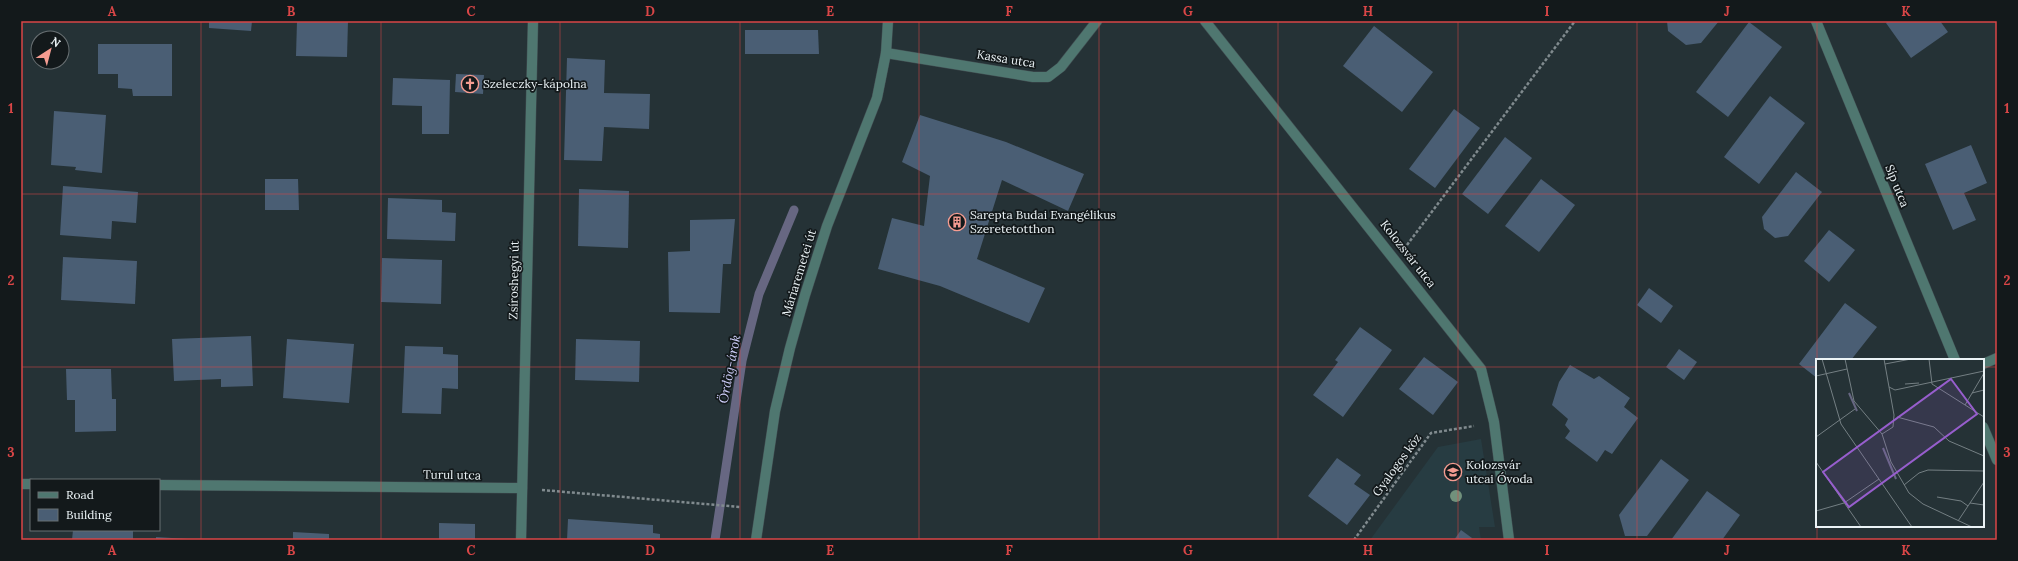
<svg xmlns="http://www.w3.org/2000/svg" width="2018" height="561" font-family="Lora,serif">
	<rect width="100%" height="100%" fill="#253236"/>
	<polygon fill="#273c42" points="1481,439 1495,527 1479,527 1481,540 1370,540 1438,447"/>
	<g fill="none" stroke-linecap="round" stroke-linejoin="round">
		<polyline stroke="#676782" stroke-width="9" points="715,540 742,361 759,294 794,210"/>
	</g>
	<g fill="#4a5e74">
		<polygon points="209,21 252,21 251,31 209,28"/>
		<polygon points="297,21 348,21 347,57 296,56"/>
		<polygon points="1667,21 1719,21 1701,43 1686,45 1668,31"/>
		<polygon points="1888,21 1940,21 1948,32 1911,58 1886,23"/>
		<polygon points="1749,22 1782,47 1728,117 1696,92"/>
		<polygon points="1374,26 1433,72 1402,112 1343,66"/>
		<polygon points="745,30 818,30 819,54 745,54"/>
		<polygon points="98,44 172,44 172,96 133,96 132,89 118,88 118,74 98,74"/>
		<polygon points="567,58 605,60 604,93 650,94 649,129 604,127 602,161 564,160"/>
		<polygon points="456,74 484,75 483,94 455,92"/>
		<polygon points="393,78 450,80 449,134 422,134 422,106 392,105"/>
		<polygon points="1770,96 1805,123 1759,184 1724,157"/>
		<polygon points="1454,109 1480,128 1435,188 1409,169"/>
		<polygon points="54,111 106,115 102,173 75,170 76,167 51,165"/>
		<polygon points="920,115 1006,142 1084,174 1068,211 1002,180 977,259 1045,288 1029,323 940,286 878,269 892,218 924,226 930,176 902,162"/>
		<polygon points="1505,137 1532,158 1488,214 1462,194"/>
		<polygon points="1971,145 1987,183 1964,193 1976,220 1953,230 1925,164"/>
		<polygon points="1796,172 1822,192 1788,236 1775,238 1764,229 1762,217"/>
		<polygon points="265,179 298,179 299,210 265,210"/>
		<polygon points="1541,179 1575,205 1539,252 1505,226"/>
		<polygon points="63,186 138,192 136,223 112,221 111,239 60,235"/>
		<polygon points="579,189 629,191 628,248 578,246"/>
		<polygon points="388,198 442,200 442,212 456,213 455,241 387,239"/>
		<polygon points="735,219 731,264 723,264 720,313 669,312 668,252 690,251 690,220"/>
		<polygon points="1829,230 1855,250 1829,282 1804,261"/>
		<polygon points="63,257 137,261 135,304 61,300"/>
		<polygon points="382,258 442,260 441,304 381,302"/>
		<polygon points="1649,288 1673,306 1661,323 1637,305"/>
		<polygon points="1845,303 1877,327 1851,360 1817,360 1817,378 1799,364"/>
		<polygon points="1360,327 1392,350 1343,417 1313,395 1338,362 1335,360"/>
		<polygon points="251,336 253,386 221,387 221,379 174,381 172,339"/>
		<polygon points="287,339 354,344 349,403 283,398"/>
		<polygon points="576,339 640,341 639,382 575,380"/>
		<polygon points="405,346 443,347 443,354 458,355 458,389 442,388 441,414 402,413"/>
		<polygon points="1679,349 1697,362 1684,380 1666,367"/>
		<polygon points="1424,357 1458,382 1433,415 1399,389"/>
		<polygon points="1570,365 1594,379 1599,376 1630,398 1624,407 1638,418 1612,454 1605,450 1597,462 1565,438 1570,431 1565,425 1568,419 1552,405 1559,382"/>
		<polygon points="66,369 111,369 112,399 116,399 116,431 75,432 75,400 67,400"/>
		<polygon points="1337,458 1361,475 1354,484 1370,495 1347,525 1308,496"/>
		<polygon points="1661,459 1689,480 1647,536 1625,536 1619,515"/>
		<polygon points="1707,491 1740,515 1722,540 1671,540"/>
		<polygon points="568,519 653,525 653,533 660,534 660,540 567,540"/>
		<polygon points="439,523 475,524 475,540 439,540"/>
		<polygon points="73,530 133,530 133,540 72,540"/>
		<polygon points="1461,530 1472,538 1470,540 1454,540"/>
		<polygon points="293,532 329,534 329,540 293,540"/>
		<polygon points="156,537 188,539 188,540 156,540"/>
	</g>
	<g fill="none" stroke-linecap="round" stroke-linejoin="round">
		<defs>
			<g id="minor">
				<polyline points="1205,21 1481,369 1494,422 1509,540"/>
				<polyline points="1816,21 1955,360"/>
				<polyline points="886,53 1033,77 1048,77 1061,67 1097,21"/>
				<polyline points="1983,364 1997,358"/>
				<polyline points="1983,427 1997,460"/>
				<polyline points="21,484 31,484"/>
				<polyline points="159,485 522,488"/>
				<polyline points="521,540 533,21"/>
			</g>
			<polyline id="tertiary" points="756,540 775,411 790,348 805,295 827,226 877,98 886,53 888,21"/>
		</defs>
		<use href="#minor" stroke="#414d51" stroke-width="11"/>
		<use href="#tertiary" stroke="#414d51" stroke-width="11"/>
		<g stroke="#818b8f" stroke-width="2.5" stroke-dasharray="3 2" stroke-linecap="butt">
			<polyline points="1407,245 1575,21"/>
			<polyline points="542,490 740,507"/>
			<polyline points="1354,540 1431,433 1474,426"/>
		</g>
		<use href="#minor" stroke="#4f7770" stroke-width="10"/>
		<use href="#tertiary" stroke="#4f7770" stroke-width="10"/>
	</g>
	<circle fill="#71917c" cx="1456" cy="496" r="6"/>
	<path fill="none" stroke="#d94647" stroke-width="1" stroke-opacity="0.55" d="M201,21V540M381,21V540M560,21V540M740,21V540M919,21V540M1099,21V540M1278,21V540M1458,21V540M1637,21V540M1817,21V540M21,194H1997M21,367H1817M1983,367H1997"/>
	<defs>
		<symbol id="church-ring" viewBox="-11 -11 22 22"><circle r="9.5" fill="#13191b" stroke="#f59c91" stroke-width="1.5"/><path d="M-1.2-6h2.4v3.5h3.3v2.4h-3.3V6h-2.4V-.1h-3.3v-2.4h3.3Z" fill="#f59c91"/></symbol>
		<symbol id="building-ring" viewBox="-11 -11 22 22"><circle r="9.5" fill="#13191b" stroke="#f59c91" stroke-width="1.5"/><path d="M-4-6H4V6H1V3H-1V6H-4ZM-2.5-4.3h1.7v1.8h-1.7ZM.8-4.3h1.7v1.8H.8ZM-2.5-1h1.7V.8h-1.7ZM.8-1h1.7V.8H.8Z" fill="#f59c91"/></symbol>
		<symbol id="school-ring" viewBox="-11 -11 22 22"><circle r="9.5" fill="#13191b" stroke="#f59c91" stroke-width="1.5"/><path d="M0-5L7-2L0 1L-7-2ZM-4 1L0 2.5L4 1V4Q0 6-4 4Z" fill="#f59c91"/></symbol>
	</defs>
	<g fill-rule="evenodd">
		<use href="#church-ring" x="460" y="74" width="20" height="20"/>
		<use href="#building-ring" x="947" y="212" width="20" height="20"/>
		<use href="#school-ring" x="1443" y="462" width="20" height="20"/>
	</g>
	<g text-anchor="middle" stroke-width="3.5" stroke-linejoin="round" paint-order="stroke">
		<g font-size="12" fill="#ebf3f6" stroke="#13191b">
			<text transform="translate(1006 59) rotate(9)" y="4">Kassa utca</text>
			<text transform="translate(1897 186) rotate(68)" y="4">Síp utca</text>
			<text transform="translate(1408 254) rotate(52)" y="4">Kolozsvár utca</text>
			<text transform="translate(799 273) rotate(-73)" y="4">Máriaremetei út</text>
			<text transform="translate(514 280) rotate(-89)" y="4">Zsíroshegyi út</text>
			<text transform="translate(1397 465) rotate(-54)" y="4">Gyalogos köz</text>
			<text transform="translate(452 475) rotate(1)" y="4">Turul utca</text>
		</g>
		<g font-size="12" fill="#ebf3f6" stroke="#13191b" text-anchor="start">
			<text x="483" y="88">Szeleczky-kápolna</text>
			<text x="970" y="219">Sarepta Budai Evangélikus<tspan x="970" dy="14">Szeretetotthon</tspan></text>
			<text x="1466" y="469">Kolozsvár<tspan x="1466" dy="14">utcai Óvoda</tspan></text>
		</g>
		<g font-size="13" font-style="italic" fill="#cfcffa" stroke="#13191b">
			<text transform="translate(729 369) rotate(-79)" y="5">Ördög-árok</text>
		</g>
	</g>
	<g transform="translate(1816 359)">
		<rect width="168" height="168" fill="#253236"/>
		<path fill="none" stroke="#676782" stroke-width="2" d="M33,34L41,52M67,89L80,120"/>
		<path fill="none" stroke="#747f83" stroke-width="1" d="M6,0L25,65L96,168M29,0L38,42L66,75L75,103L93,134L107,145L156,168M113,0L116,25L168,58M69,5L95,0M0,17L31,10M89,25L103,24M73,28L79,31L168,12M156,34L168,31M149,46L168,14M81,58L118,68L133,82L168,97M66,75L77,68L78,56L68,0M0,78L39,50M0,103L45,168M88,126L103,114L112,111L168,112M121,138L145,142L152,147M154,144L168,146M0,152L28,144L63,120M142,162L168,123"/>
		<path fill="#975ecd" fill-opacity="0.15" stroke="#975ecd" stroke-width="2" d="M135,20L161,55L33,148L7,113Z"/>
		<rect width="168" height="168" fill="none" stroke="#ebf3f6" stroke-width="2"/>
	</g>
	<rect width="2018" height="561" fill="none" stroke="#13191b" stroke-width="44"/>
	<rect x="30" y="479" width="130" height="52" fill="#13191b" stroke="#697073"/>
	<rect x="38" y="492" width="20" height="6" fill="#4f7770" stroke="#697073"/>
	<text x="66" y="499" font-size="12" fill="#ebf3f6">Road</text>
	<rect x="38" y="509" width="20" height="12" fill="#4a5e74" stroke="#697073"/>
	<text x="66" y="519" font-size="12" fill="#ebf3f6">Building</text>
	<g transform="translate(50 50) rotate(36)"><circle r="19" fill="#13191b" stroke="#697073"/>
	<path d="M0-3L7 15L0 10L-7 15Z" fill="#f59c91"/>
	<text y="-6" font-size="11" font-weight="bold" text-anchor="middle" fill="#ebf3f6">N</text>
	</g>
	<rect x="22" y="22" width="1974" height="517" fill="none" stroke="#d94647" stroke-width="1.5"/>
	<g font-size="13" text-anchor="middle" font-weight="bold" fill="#d94647">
		<text x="112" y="16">A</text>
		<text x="291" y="16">B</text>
		<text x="471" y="16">C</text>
		<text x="650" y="16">D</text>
		<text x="830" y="16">E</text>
		<text x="1009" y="16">F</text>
		<text x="1188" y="16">G</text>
		<text x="1368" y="16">H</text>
		<text x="1547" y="16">I</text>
		<text x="1727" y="16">J</text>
		<text x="1906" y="16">K</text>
		<text x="11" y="113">1</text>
		<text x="2007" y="113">1</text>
		<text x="11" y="285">2</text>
		<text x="2007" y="285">2</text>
		<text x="11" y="457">3</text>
		<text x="2007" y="457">3</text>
		<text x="112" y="555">A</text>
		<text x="291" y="555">B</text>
		<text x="471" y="555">C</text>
		<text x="650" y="555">D</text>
		<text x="830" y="555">E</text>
		<text x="1009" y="555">F</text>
		<text x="1188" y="555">G</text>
		<text x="1368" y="555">H</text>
		<text x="1547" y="555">I</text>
		<text x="1727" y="555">J</text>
		<text x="1906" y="555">K</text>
	</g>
</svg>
